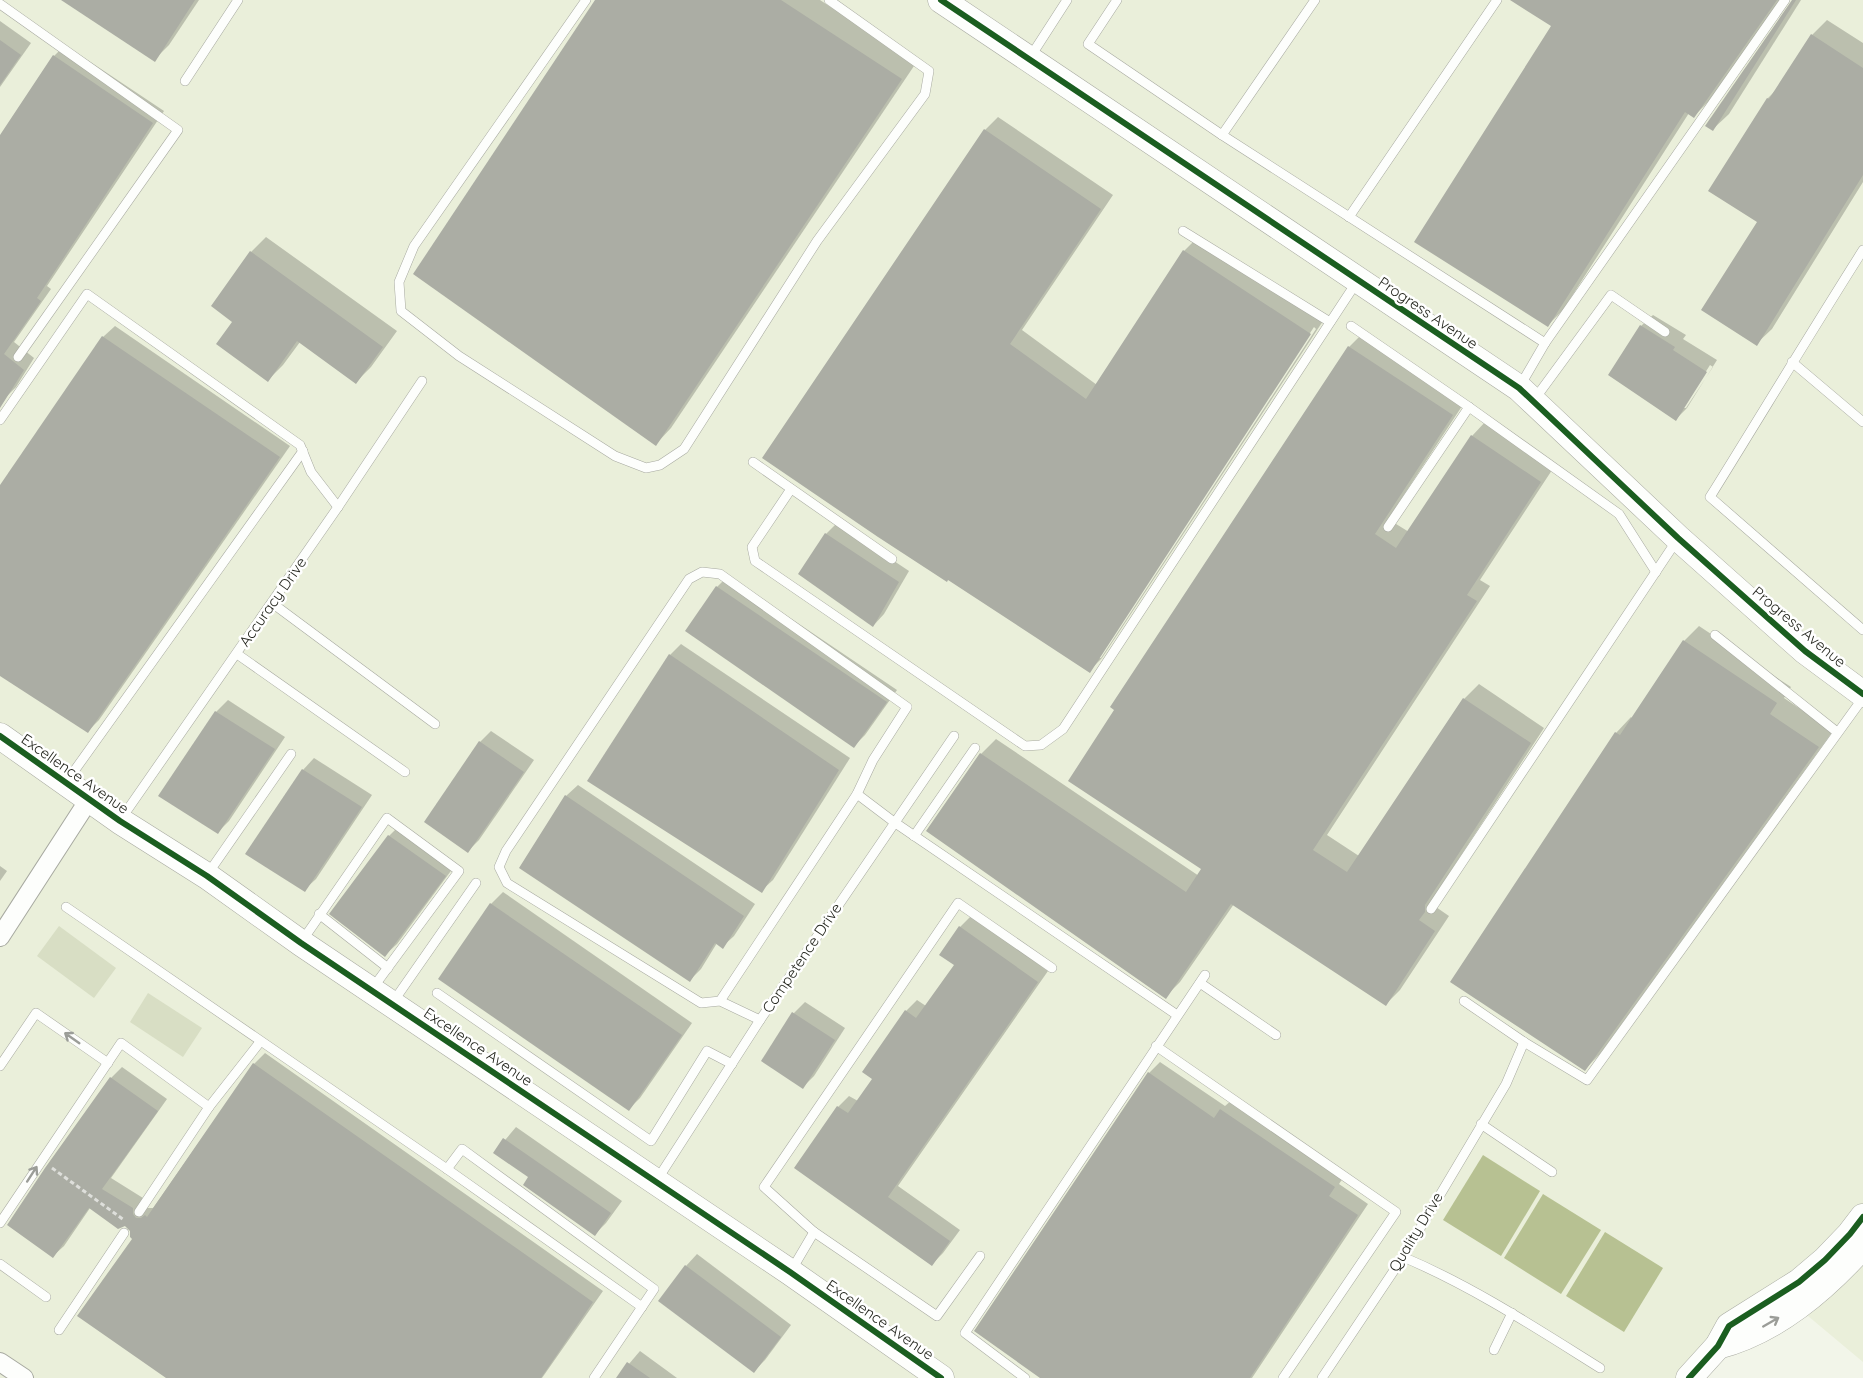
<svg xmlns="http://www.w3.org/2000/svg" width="1863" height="1378" font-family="Quicksand,sans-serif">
	<rect width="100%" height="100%" fill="#f2f5e9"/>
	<polygon fill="#eaefda" points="0,0 1863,0 1863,1362 1808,1316 1737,1335 1700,1378 0,1378"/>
	<g fill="#d8dec4">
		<polygon points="59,926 116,968 94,998 37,956"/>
		<polygon points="148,993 202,1028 183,1057 130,1022"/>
	</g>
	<g fill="#b7c192">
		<polygon points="1483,1155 1540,1191 1501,1256 1443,1220"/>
		<polygon points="1543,1194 1601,1230 1561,1294 1504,1258"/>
		<polygon points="1605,1232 1663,1268 1624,1332 1566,1296"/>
	</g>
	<g fill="#0003" fill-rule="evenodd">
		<polygon points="64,0 199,0 169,45 154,60"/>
		<polygon points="597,0 820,0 916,63 671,428 656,444"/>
		<polygon points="1516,0 1780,0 1709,101 1694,116 1689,113 1563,310 1547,326 1553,26"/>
		<polygon points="1793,0 1801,0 1729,114 1713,129"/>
		<polygon points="1827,20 1863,43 1863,182 1772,329 1756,344 1759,222 1710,191 1768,98 1778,88 1812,35"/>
		<polygon points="0,21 31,43 0,87"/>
		<polygon points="65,45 164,111 47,286 51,289 14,342 34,358 16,387 5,398 0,393 0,138 54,56"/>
		<path d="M998,117L1113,195L1022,330L1097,385L1184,251L1197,238L1323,321L1102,658L1089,671L948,578L985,130ZM1314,327L1316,329L1101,658H1097Z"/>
		<polygon points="266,237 397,331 371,367 356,382 300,342 283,365 268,380 251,252"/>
		<path d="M1653,315L1686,335L1683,339L1717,360L1687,408L1676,419L1610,375L1641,326ZM1710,365L1713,367L1686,408H1683Z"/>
		<polygon points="115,326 290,446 99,720 88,731 0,674 0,488 103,337"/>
		<polygon points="1364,332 1466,400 1388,519 1409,532 1472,436 1486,421 1554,467 1480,580 1490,586 1327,835 1359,856 1464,699 1479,684 1544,728 1439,889 1433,905 1449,916 1400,990 1386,1004 1234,904 1180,982 1165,997 981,754 996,739 1199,876 1203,869 1349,347"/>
		<polygon points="837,523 909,571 884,614 873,626 826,534"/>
		<polygon points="728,576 897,690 865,735 854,746 717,587"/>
		<polygon points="1699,626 1791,687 1784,698 1833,731 1600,1054 1585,1069 1453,982 1616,733 1631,717 1633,719 1684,641"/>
		<polygon points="681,644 850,758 773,880 761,891 670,655"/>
		<polygon points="228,700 285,737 229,821 218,832 160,795 216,712"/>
		<polygon points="491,731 534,760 479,840 468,851 480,742"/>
		<polygon points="314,758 372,795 316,879 304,890 303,770"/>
		<polygon points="578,785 755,904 734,936 722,947 717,943 701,969 690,980 566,796"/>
		<polygon points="400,825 456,864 397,944 385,955 389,836"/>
		<polygon points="0,866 7,871 0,881"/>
		<polygon points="503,892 692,1023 640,1098 629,1109 440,979 491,904"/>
		<polygon points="971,916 1048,971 898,1186 960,1230 943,1253 932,1264 796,1168 838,1107 849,1096 858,1101 874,1079 906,1011 917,1000 926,1006 956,965 960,927"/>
		<polygon points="805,1002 845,1028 814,1076 803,1087 794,1013"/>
		<polygon points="265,1053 603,1291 542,1378 169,1378 131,1229 90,1208 64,1246 53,1256 9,1225 111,1078 122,1067 167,1099 111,1178 143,1198 147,1208 153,1208 254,1064"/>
		<polygon points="1160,1062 1225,1106 1233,1099 1345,1175 1339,1184 1368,1204 1252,1378 1043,1378 1149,1073"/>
		<polygon points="516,1127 622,1201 606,1223 595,1234 530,1177 495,1152"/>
		<polygon points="697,1254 791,1325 765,1360 754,1371 686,1266"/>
		<polygon points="640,1351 677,1378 617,1378"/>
	</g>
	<g fill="#abada4">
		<polygon points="61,0 195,0 155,62"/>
		<polygon points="595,0 781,0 902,79 656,446 413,274"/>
		<polygon points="1510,0 1777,0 1694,118 1685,112 1548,327 1414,242 1551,26"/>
		<polygon points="1792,0 1796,0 1713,131 1705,126"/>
		<polygon points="1811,34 1863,68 1863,175 1757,346 1701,310 1757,222 1708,191 1767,98 1769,99"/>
		<polygon points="0,40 21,55 0,85"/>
		<polygon points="53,55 153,123 37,298 41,301 4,354 24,370 0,408 0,135"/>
		<polygon points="984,129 1101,209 1010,344 1086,399 1183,250 1311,334 1090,673 948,580 947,582 878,537 762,458"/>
		<polygon points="250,251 383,347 356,384 297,341 268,382 216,344 232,322 211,306"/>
		<polygon points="1640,325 1675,347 1673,350 1707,372 1676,421 1608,375"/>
		<polygon points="102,336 280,457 88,733 0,676 0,485"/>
		<polygon points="1348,346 1453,415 1375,534 1396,548 1471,435 1541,482 1467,595 1477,601 1313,850 1347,872 1463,698 1531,743 1425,905 1425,912 1419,920 1435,931 1386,1006 1231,904 1166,999 926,831 980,753 1186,892 1201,869 1068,781 1114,710 1110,707"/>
		<polygon points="825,533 899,582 873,627 798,574"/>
		<polygon points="716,586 887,702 854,748 685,631"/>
		<polygon points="1683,640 1777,703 1770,714 1819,747 1585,1071 1450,982 1615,732 1620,735"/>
		<polygon points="669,654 839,770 762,893 587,781"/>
		<polygon points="215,711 275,749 218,834 158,796"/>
		<polygon points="479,741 524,772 468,853 424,822"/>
		<polygon points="302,769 362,807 305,892 245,854"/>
		<polygon points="565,795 744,916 723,949 715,943 690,982 519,868"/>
		<polygon points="388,835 446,876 385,957 329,914"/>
		<polygon points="490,903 682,1035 629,1111 438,979"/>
		<polygon points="959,926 1038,982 888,1197 950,1241 932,1266 794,1168 837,1106 848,1113 872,1079 862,1072 905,1010 916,1018 954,965 939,955"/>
		<polygon points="792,1012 835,1040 803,1089 761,1061"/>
		<polygon points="253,1063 593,1302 541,1378 166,1378 77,1316 132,1239 130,1237 130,1231 125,1226 118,1229 89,1208 53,1258 7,1225 45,1168 110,1077 158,1111 102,1189 133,1208 133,1214 136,1218 141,1218 145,1215 147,1217"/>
		<polygon points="1148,1072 1214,1118 1220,1109 1335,1187 1329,1196 1358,1215 1250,1378 1040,1378 974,1331"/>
		<polygon points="503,1138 611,1213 595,1236 523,1185 528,1177 493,1153"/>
		<polygon points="685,1265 781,1337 754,1373 658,1301"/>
		<polygon points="627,1362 650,1378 616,1378"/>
	</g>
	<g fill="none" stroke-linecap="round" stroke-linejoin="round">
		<defs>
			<g id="lane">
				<polyline points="586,0 414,246 399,282 401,311 459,356 615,456 646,468 660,465 684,449 817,241 925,94 929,71 829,0"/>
				<polyline points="1117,0 1088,44 1222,135 1545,343"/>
				<polyline points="0,4 178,130 18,357"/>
				<polyline points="1029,59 1067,0"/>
				<polyline points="185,81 238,0"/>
				<polyline points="1222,135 1315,0"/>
				<polyline points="1349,217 1497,0"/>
				<polyline points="1183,231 1330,322"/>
				<path d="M1863,250C1811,332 1761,415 1710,497L1863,630"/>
				<polyline points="1351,326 1469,407 1619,514 1656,572"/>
				<polyline points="1792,362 1863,422"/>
				<polyline points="1520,386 1545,343 1785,0"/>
				<polyline points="1534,400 1611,295 1665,332"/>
				<polyline points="0,420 87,294 300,445 311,472 338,507"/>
				<polyline points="753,462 892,559"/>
				<polyline points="791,489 752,547 755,561 1025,746 1041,745 1063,729 1356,283"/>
				<polyline points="1388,527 1469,407"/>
				<polyline points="272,603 435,724"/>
				<polyline points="1715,635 1837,732"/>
				<polyline points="237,654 405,772"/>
				<polyline points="67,781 303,451"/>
				<polyline points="857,794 894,822 1177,1015"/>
				<polyline points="121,819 338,507 422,381"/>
				<polyline points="914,836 975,748"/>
				<polyline points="207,875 291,754"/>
				<polyline points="66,907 447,1169 642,1307"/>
				<polyline points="1431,909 1677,540"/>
				<polyline points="319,914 388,968"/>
				<polyline points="302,941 387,818 459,871 372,989"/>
				<polyline points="1200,983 1276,1035"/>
				<polyline points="437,993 651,1141 707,1051 732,1064"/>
				<polyline points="720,1001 857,794 873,760 907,707 720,574 702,572 689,579 506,851 499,867 507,883 701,1003 720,1001 760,1020"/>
				<polyline points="1464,1001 1524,1042 1587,1080 1863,698"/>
				<polyline points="393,1002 476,883"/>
				<polyline points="1156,1046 1396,1212 1283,1378"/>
				<polyline points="0,1066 36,1013 108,1063"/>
				<polyline points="1481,1124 1552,1172"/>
				<polyline points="447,1169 462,1149 654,1289 594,1378"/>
				<polyline points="657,1180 760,1020 954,736"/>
				<polyline points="139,1212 209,1107 260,1042"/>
				<polyline points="0,1223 121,1043 209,1107"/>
				<polyline points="980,1256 937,1316 814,1232 764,1187 958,903 1052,968"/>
				<path d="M1403,1257C1472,1286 1536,1328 1600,1368"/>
				<polyline points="0,1264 46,1297"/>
				<polyline points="791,1271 814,1232"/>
				<polyline points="59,1330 124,1233"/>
				<polyline points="1494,1350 1512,1313"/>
				<polyline points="1025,1378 965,1333 1205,975"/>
				<polyline points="1322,1378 1403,1257 1506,1084 1524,1042"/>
			</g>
			<g id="street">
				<polyline points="0,937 90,798"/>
				<polyline points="0,1362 24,1378"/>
			</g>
			<g id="secondary">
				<polyline points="941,0 1519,388 1678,538 1805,651 1863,694"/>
				<polyline points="0,736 120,821 207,876 301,943 790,1272 941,1378"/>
				<path d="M1718,1346C1776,1331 1824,1289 1863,1246"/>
				<polyline points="1689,1378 1718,1346 1729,1326 1799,1282 1825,1260 1850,1234 1863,1217"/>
			</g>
		</defs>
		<use href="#lane" stroke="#a7a9a0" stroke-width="10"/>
		<use href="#street" stroke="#a7a9a0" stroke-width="20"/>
		<use href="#secondary" stroke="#a7a9a0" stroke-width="27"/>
		<polyline stroke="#dedfdb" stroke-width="3" stroke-dasharray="4.5 3" stroke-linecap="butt" points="52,1168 124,1220"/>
		<use href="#lane" stroke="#fdfefc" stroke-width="9"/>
		<use href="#street" stroke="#fdfefc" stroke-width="18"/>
		<use href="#secondary" stroke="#fdfefc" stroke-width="26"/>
		<defs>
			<g id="cycleway">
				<polyline points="941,0 1519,388 1678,538 1805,651 1863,694"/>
				<polyline points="0,736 120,821 207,876 301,943 790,1272 941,1378"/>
				<polyline points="1689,1378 1718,1346 1729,1326 1799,1282 1825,1260 1850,1234 1863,1217"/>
			</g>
		</defs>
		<use href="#cycleway" stroke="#fff" stroke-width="10"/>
		<use href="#cycleway" stroke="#1b5e20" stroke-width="6"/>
	</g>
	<defs><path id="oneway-shaft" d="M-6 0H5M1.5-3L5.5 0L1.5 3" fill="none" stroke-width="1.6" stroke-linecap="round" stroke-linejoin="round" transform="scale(1.5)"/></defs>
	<g stroke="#9b9d98">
		<use href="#oneway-shaft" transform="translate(72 1038) rotate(-145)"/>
		<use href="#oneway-shaft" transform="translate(32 1174) rotate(-57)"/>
		<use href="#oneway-shaft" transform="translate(1771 1322) rotate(-30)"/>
	</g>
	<g text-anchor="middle" stroke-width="5" stroke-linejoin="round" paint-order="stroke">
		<g font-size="15" fill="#24261e" stroke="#fff">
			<text transform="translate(1428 313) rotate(34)" y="5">Progress Avenue</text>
			<text transform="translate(273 602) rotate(-55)" y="5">Accuracy Drive</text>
			<text transform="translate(1799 627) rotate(40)" y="5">Progress Avenue</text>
			<text transform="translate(75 774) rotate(35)" y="5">Excellence Avenue</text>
			<text transform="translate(802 958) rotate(-56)" y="5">Competence Drive</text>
			<text transform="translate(478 1047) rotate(34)" y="5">Excellence Avenue</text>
			<text transform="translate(1416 1232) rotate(-59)" y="5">Quality Drive</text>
			<text transform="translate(880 1320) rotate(35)" y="5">Excellence Avenue</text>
		</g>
	</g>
</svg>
